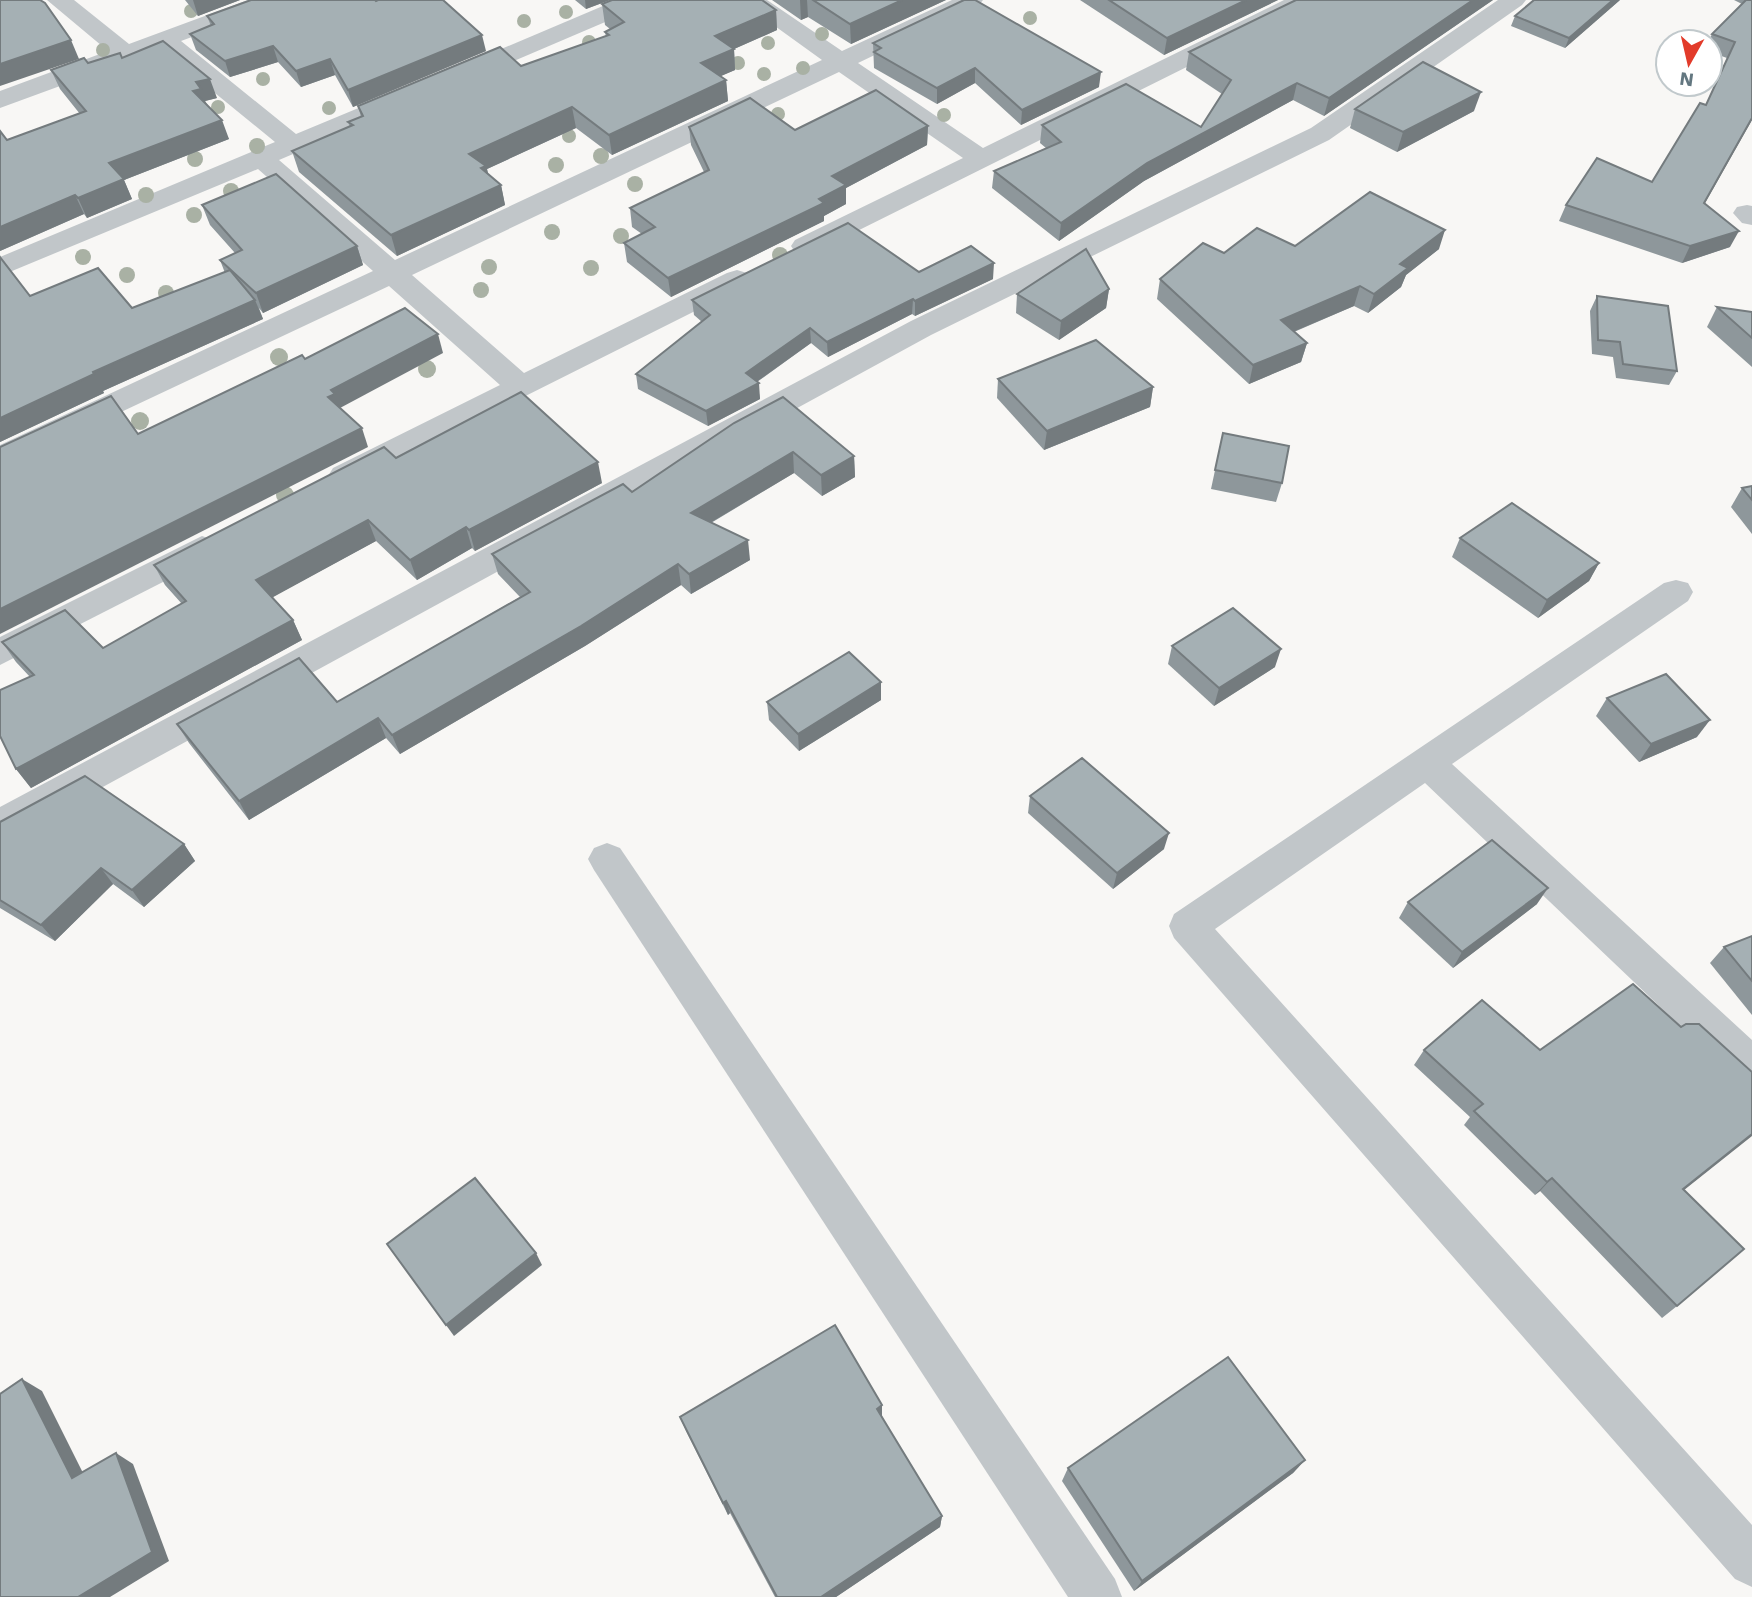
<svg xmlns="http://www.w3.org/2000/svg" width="1752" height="1597" font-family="'Work Sans',sans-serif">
	<rect width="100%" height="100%" fill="#f8f7f5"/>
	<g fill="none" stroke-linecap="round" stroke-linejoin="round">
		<g fill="#c1c6c9" fill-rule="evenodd">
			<polygon points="47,0 74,0 129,44 248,0 282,0 278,5 181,41 296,134 397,92 406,89 415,92 419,97 415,102 279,160 395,260 822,60 739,0 767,0 842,51 952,0 983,0 979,5 858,63 983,148 1284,0 1315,0 1311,5 815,252 805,255 795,252 791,246 795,240 963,158 839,72 412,275 524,373 727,273 737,270 747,273 751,279 747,285 344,487 333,484 328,476 333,468 500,385 389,286 0,469 0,445 373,271 258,169 0,276 0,257 275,142 161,49 0,108 0,91 108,51"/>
			<polygon points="617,0 649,0 645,5 472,79 463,82 454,79 450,74 454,69"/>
			<polygon points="1498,0 1526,0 1522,5 1329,140 931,335 13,836 0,840 0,807 911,321 1311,128"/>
			<polygon points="1747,205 1752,206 1752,225 1742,223 1733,213 1737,207"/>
			<polygon points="202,536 214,540 218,548 214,556 0,665 0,637"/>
			<polygon points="1676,580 1688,583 1693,592 1688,601 1452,764 1752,1040 1752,1086 1737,1080 1425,783 1215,929 1752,1525 1752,1587 1735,1579 1174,938 1169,926 1174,914 1664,583"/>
			<polygon points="607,843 620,848 1115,1579 1122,1597 1068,1597 594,870 588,859 594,848"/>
		</g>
	</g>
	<g fill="#a9b1a4">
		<circle cx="191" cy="11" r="7"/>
		<circle cx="566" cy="12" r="7"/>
		<circle cx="1030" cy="18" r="7"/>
		<circle cx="524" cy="21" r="7"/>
		<circle cx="822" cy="34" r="7"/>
		<circle cx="589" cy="42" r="7"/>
		<circle cx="768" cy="43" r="7"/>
		<circle cx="103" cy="50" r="7"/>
		<circle cx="738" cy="63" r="7"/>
		<circle cx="803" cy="68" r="7"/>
		<circle cx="764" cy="74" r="7"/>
		<circle cx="263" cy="79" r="7"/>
		<circle cx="218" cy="107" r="7"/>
		<circle cx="329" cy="108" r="7"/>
		<circle cx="778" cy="114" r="7"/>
		<circle cx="944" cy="115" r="7"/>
		<circle cx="569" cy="136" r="7"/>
		<circle cx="257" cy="146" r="8"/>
		<circle cx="601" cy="156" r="8"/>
		<circle cx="195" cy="159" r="8"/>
		<circle cx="556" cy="165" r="8"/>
		<circle cx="635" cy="184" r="8"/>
		<circle cx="231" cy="191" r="8"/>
		<circle cx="146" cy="195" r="8"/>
		<circle cx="194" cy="215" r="8"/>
		<circle cx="552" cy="232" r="8"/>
		<circle cx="621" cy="236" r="8"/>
		<circle cx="780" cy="255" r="8"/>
		<circle cx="83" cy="257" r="8"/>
		<circle cx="489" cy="267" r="8"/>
		<circle cx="591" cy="268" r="8"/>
		<circle cx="127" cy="275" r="8"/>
		<circle cx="481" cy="290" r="8"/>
		<circle cx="166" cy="293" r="8"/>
		<circle cx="279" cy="357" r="9"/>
		<circle cx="427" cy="369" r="9"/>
		<circle cx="140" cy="421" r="9"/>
		<circle cx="285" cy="495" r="9"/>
	</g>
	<g fill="#8e979b">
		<polygon points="185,0 240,0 198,16"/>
		<polygon points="575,0 610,0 586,9"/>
		<polygon points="772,0 946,0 851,44 808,17 801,20"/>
		<polygon points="1080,0 1278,0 1164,55"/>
		<polygon points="1493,0 1324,116 1293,100 1144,181 1059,241 992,188 994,171 1046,148 1040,143 1042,125 1201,127 1222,94 1186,70 1189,52"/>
		<polygon points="1620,0 1565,48 1511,26 1515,16"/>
		<polygon points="1734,0 1752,0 1705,203 1730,247 1682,263 1559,221 1566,205 1652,182 1706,105 1727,58 1710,52 1710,42 1708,42 1712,34 1742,4"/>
		<polygon points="602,4 776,10 777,30 734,49 735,70 720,76 726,80 728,101 612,155 576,128 487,169 488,174 501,185 505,205 397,256 299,172 292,151 350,127 348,122 361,117 358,106 521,66 606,37 605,32 610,29 605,25"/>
		<polygon points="207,16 486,51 353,107 335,75 301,87 278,62 230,77 196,50 190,34 211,26"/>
		<polygon points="873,43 1099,87 1021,125 975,83 937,104 874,68"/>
		<polygon points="122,58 217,98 205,101 229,139 124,180 132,199 87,218 84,214 0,251 0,131 7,140 80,114 60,89 51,70"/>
		<polygon points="1355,109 1474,111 1397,152 1350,128"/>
		<polygon points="928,126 927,145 846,188 846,204 824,216 824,221 671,297 627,262 624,243 642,234 632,227 630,208 704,172 691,145 689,127 795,130"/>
		<polygon points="202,205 357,246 363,265 263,313 259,308 263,319 103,391 104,393 0,442 0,257 30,296 132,308 225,273 220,260 235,253 210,225"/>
		<polygon points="1295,246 1439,249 1406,275 1401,287 1368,313 1354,306 1294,332 1307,343 1301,362 1249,384 1157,299 1160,279 1224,253"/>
		<polygon points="919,272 993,279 915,316 912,314 828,357 811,343 757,382 760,399 708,426 638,389 636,374 702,322 694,315 692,300"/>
		<polygon points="1109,289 1106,308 1059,340 1016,313 1017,294"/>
		<polygon points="1597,296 1677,371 1669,385 1616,378 1613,357 1592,354 1590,311"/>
		<polygon points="1717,307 1752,312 1752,367 1707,327"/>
		<polygon points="998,379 1153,387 1150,407 1044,450 997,398"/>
		<polygon points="734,423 854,456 855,477 822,496 794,473 711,523 750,560 691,594 681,585 585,646 400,754 386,738 249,820 189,743 177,724 337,702 520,597 498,574 492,554 632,492"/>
		<polygon points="1223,433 1282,483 1276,502 1211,489"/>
		<polygon points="396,458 602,483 475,551 472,548 417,580 376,541 272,597 293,620 302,640 31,788 16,769 30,677 16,662 2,642 103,648 182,604 165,585 154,565"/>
		<polygon points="1752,486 1752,534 1731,507 1742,488"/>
		<polygon points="1460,538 1599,563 1589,581 1538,618 1452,557"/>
		<polygon points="1172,646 1275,667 1214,706 1168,664"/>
		<polygon points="881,682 881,700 799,751 769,720 767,702"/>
		<polygon points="1607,698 1697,737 1639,762 1596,716"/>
		<polygon points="1030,796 1164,849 1113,889 1028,813"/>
		<polygon points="0,822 184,844 195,861 144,907 113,884 55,941 0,908"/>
		<polygon points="1408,902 1537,904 1453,968 1399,918"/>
		<polygon points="1752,936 1752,1015 1710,963 1724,947"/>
		<polygon points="1424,1050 1684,1190 1677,1306 1662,1318 1540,1191 1535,1195 1464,1125 1470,1117 1414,1065"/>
		<polygon points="882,1405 882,1417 942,1516 940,1527 836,1597 775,1597 730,1513 728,1515 686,1431 680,1417"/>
		<polygon points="1305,1460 1293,1473 1134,1591 1062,1481 1068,1468"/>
	</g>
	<g fill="#747b7e">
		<polygon points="193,0 240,0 198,16"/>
		<polygon points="585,0 610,0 586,9"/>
		<polygon points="800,0 807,0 808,17 801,20"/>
		<polygon points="902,0 946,0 851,44 850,24"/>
		<polygon points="1246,0 1278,0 1164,55 1167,38"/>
		<polygon points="1473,0 1493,0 1324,116 1329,98"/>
		<polygon points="1613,0 1620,0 1565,48 1569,38"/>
		<polygon points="776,10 777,30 734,49 735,70 703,84 701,63 715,36"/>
		<polygon points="482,35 486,51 353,107 348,90"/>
		<polygon points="71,40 79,59 0,86 0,64"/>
		<polygon points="273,46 278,62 230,77 225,61"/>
		<polygon points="330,59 335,75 301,87 296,71"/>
		<polygon points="975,68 975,83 937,104 937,88"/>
		<polygon points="1101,72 1099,87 1021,125 1022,110"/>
		<polygon points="210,79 217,98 205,101 208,108 193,91 196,82"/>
		<polygon points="726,80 728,101 612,155 609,135"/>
		<polygon points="1297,83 1293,100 1144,181 1059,241 1061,223 1147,163"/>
		<polygon points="1481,92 1474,111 1397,152 1403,132"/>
		<polygon points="572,107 576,128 487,169 491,187 469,154"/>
		<polygon points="1752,118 1752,120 1696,219 1704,203"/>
		<polygon points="222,120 229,139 124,180 132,199 87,218 78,198 109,163"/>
		<polygon points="928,126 927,145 846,188 846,204 824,216 824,221 671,297 668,278 819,199 832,176"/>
		<polygon points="501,185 505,205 397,256 391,235"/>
		<polygon points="75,195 84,214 0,251 0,227"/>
		<polygon points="1445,230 1439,249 1406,275 1401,287 1368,313 1374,294 1400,264"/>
		<polygon points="1739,231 1730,247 1682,263 1690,246"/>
		<polygon points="357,246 363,265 263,313 256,293"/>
		<polygon points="994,263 993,279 915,316 915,301"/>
		<polygon points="1360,286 1354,306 1276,339 1281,320"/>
		<polygon points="1109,289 1106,308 1059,340 1061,321"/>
		<polygon points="913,299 912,314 828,357 827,342"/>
		<polygon points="255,300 263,319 103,391 104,393 0,442 0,418 93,372"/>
		<polygon points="810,328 811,343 748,388 746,373"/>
		<polygon points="438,334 443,353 340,408 328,397 331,390"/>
		<polygon points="1307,343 1301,362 1249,384 1253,365"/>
		<polygon points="759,383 760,399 708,426 706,411"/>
		<polygon points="1153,387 1150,407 1044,450 1047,431"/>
		<polygon points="362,428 368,447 0,634 0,609"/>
		<polygon points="793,452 794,473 693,533 691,513"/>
		<polygon points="854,456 855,477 822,496 821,475"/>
		<polygon points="598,462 602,483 475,551 469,530"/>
		<polygon points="368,520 376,541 266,601 256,580"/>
		<polygon points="466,527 472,548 417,580 410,560"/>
		<polygon points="748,540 750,560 691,594 689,574"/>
		<polygon points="1599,563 1589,581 1538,618 1547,600"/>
		<polygon points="678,564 681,585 585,646 400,754 392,735"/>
		<polygon points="293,620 302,640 31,788 16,769"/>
		<polygon points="1281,649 1275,667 1214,706 1219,688"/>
		<polygon points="881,682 881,700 799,751 798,734"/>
		<polygon points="378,718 386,738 249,820 239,801"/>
		<polygon points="1710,720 1697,737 1639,762 1651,744"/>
		<polygon points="1169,833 1164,849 1113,889 1117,873"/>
		<polygon points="184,844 195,861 144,907 132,890"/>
		<polygon points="101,868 113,884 55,941 41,925"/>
		<polygon points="1548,888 1537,904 1453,968 1462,952"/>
		<polygon points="1752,1134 1752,1136 1669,1202 1683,1189"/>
		<polygon points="1552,1178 1540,1191 1535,1195 1547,1182"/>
		<polygon points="536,1253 542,1265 454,1336 446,1325"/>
		<polygon points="22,1379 42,1391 91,1489 72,1478"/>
		<polygon points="882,1405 882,1419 877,1409"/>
		<polygon points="116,1453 133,1464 169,1561 110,1597 78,1597"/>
		<polygon points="1305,1460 1293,1473 1134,1591 1142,1581"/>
		<polygon points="726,1501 730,1513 728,1515 723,1503"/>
		<polygon points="942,1516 940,1527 836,1597 821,1597"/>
	</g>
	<g fill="#a5b0b4" stroke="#747b7e" stroke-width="2">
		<polygon points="0,0 40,0 45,3 71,40 0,64"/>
		<polygon points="251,0 375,0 376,1 378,0 443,0 482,35 348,90 330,59 296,71 273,46 225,61 190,34 214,24 207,16"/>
		<polygon points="612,0 762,0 776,10 715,36 734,49 701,63 726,80 609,135 572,107 469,154 486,166 481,168 501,185 391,235 292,151 353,125 348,122 363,116 358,106 500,47 521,66 609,35 605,32 624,22 602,4"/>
		<polygon points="813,0 902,0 850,24"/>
		<polygon points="964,0 975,0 1101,72 1022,110 975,68 937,88 874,52 881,48 873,43"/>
		<polygon points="1109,0 1246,0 1167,38"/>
		<polygon points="1296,0 1473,0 1329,98 1297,83 1147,163 1061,223 994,171 1061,142 1042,125 1126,84 1201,127 1231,80 1189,52"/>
		<polygon points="1534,0 1613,0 1569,38 1515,16"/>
		<polygon points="1746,0 1752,0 1752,118 1704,203 1739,231 1690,246 1566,205 1597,158 1652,182 1700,103 1706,105 1735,42 1712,34"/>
		<polygon points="163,41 210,79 196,82 201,89 193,91 222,120 109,163 124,179 78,198 75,195 0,227 0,131 7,140 86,111 51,70 84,58 88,63 120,53 122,58"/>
		<polygon points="1423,62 1481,92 1403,132 1355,109"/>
		<polygon points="876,90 928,126 832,176 846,185 819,199 824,203 668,278 624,243 655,227 630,208 709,170 689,127 750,98 795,130"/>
		<polygon points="276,174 357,246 256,293 220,260 242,250 202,205"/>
		<polygon points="1370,192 1445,230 1400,264 1408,268 1374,294 1360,286 1281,320 1307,343 1253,365 1160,279 1203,243 1224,253 1257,228 1295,246"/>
		<polygon points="848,223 919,272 971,246 994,263 915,301 913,299 827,342 810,328 746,373 759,383 706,411 636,374 710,315 692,300"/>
		<polygon points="1086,249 1109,289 1061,321 1017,294"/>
		<polygon points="0,257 30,296 98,268 132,308 230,270 255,300 93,372 94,374 0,418"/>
		<polygon points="1597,296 1668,306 1677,371 1623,364 1620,342 1598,340"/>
		<polygon points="1717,307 1752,312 1752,338"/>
		<polygon points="405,308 438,334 331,390 335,394 328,397 362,428 0,609 0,447 111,396 138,434 302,355 305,359"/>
		<polygon points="1096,340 1153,387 1047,431 998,379"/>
		<polygon points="521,392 598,462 469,530 466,527 410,560 368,520 256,580 293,620 16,769 0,736 0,690 34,675 2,642 65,610 103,648 186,601 154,565 384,447 396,458"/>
		<polygon points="783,397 854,456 821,475 793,452 691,513 748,540 689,574 678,564 581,626 392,735 378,718 239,801 177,724 299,658 337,702 530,592 492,554 623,484 632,492 734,423"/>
		<polygon points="1223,433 1289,446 1282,483 1215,470"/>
		<polygon points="1752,486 1752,500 1742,488"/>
		<polygon points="1512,503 1599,563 1547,600 1460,538"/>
		<polygon points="1233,608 1281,649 1219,688 1172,646"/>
		<polygon points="849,652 881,682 798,734 767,702"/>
		<polygon points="1666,674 1710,720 1651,744 1607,698"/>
		<polygon points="1082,758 1169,833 1117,873 1030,796"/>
		<polygon points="85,776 184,844 132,890 101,868 41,925 0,900 0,822"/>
		<polygon points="1492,840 1548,888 1462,952 1408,902"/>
		<polygon points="1752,936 1752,981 1724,947"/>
		<polygon points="1633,984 1681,1027 1686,1024 1699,1024 1752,1072 1752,1134 1683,1189 1744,1249 1677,1306 1552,1178 1547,1182 1474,1111 1483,1104 1424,1050 1482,1000 1540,1050"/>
		<polygon points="475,1178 536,1253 446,1325 387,1244"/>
		<polygon points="835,1325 882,1405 877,1409 942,1516 821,1597 777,1597 726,1501 723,1503 680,1417"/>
		<polygon points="1228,1357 1305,1460 1142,1581 1068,1468"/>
		<polygon points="22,1379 72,1478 116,1453 152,1552 78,1597 0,1597 0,1394"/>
	</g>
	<g transform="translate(1689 63) rotate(188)"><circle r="33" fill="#ffffff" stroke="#c1c9cc" stroke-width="2"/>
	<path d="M0-5L12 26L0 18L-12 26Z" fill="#e23b2a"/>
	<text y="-10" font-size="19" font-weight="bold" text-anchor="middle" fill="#637780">N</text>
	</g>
</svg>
